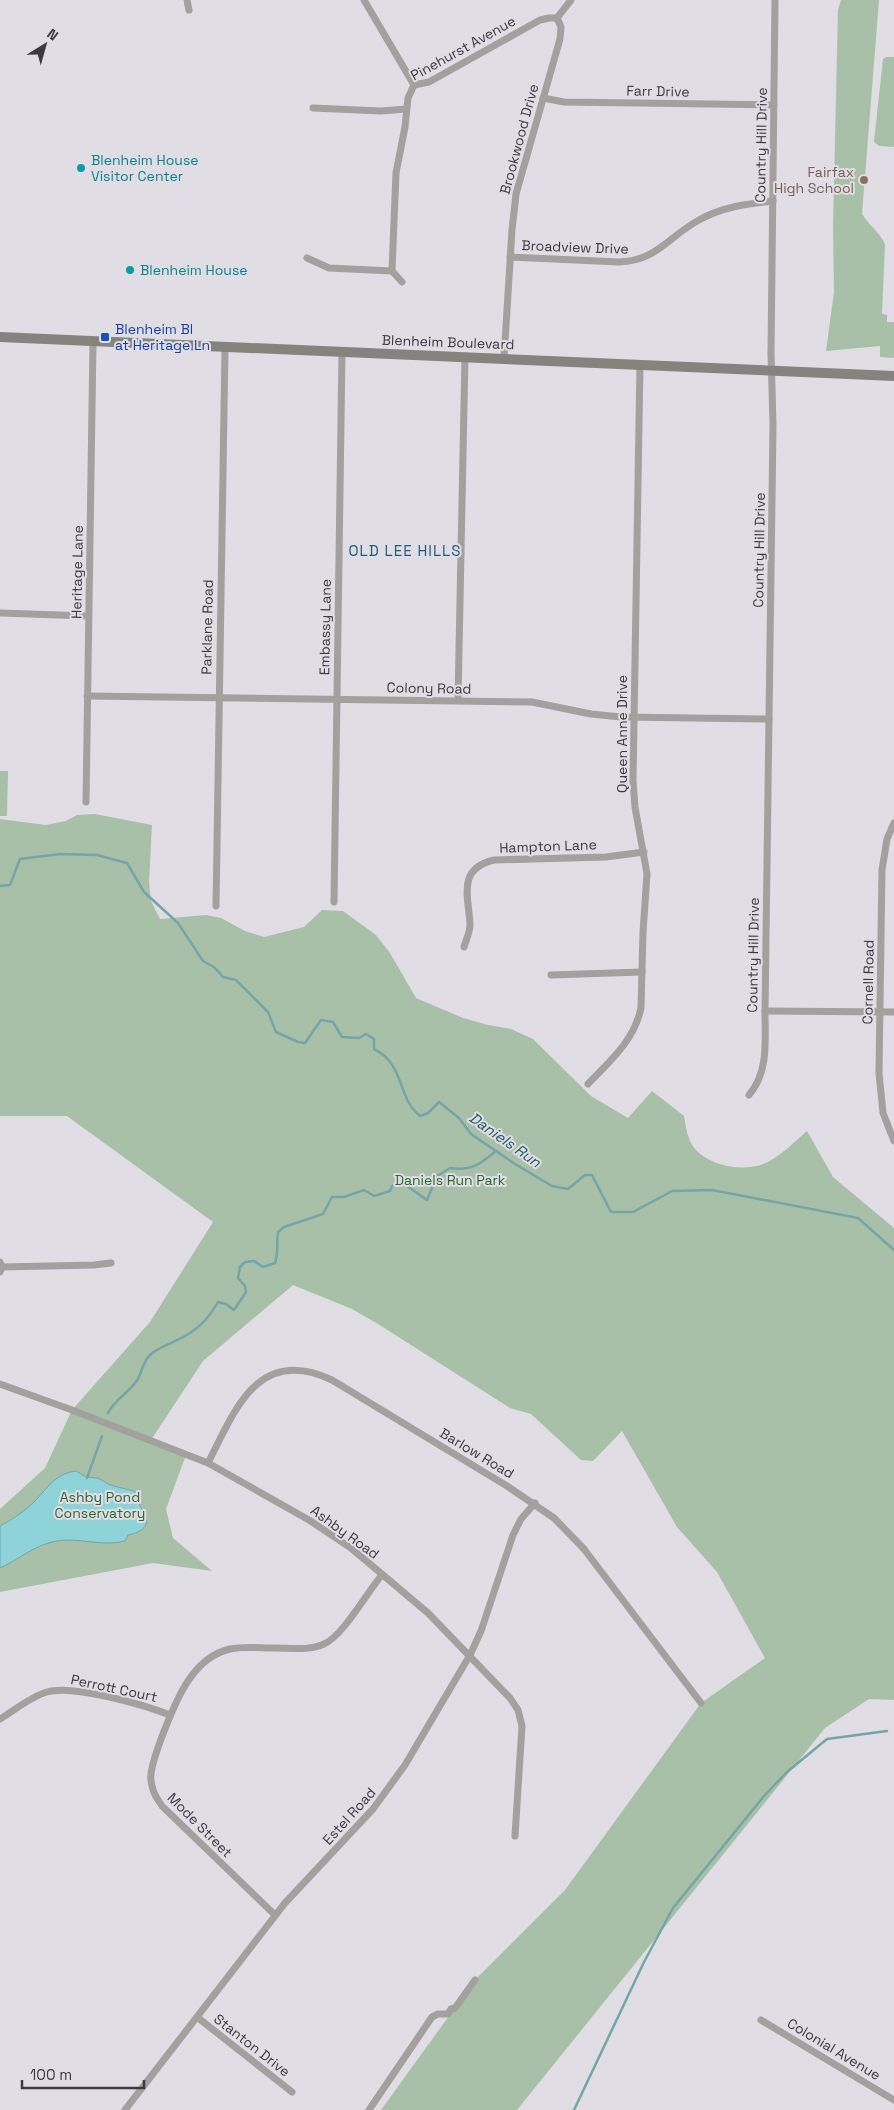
<svg xmlns="http://www.w3.org/2000/svg" width="894" height="2110" font-family="'Space Grotesk',sans-serif">
	<rect width="100%" height="100%" fill="#e0dde5"/>
	<g fill="#a8c0a7">
		<path d="M841,0H879L862,214C869,225 880,233 885,244L882,314L887,315V322H894V358L880,357V346L826,351L834,292L833,228L838,10Z"/>
		<polygon points="886,57 894,57 894,147 879,146 874,142 883,59"/>
		<polygon points="0,771 8,771 7,816 0,816"/>
		<path d="M95,814L152,825L149,882L151,901L160,919L206,915L221,918L245,931L264,937L304,927L322,910L343,911L376,935L390,953L416,998L463,1018L488,1025L511,1029L533,1039L591,1096L628,1118L652,1091L684,1116C686,1127 687,1139 695,1149C711,1167 746,1173 768,1162C783,1154 794,1142 807,1131L833,1177L894,1228V1700L869,1699L825,1728L517,2110H381L475,1980L565,1890L701,1703L765,1658L717,1572L677,1527L622,1431L593,1461L581,1460L531,1414L510,1408L378,1324L352,1309L293,1285L203,1361L151,1440L186,1455L166,1509L173,1538L212,1571L153,1563L0,1592V1509L45,1468L72,1410L150,1322L213,1222L67,1116H0V819L46,825L66,821L77,815Z"/>
	</g>
	<path fill="#8dd3d7" stroke="#74a5a9" d="M76,1471L86,1477L98,1478L110,1485L134,1491L147,1522C144,1531 137,1533 128,1535L125,1541C106,1546 87,1540 67,1540C38,1541 24,1557 0,1568V1526C12,1520 26,1510 36,1500C48,1487 56,1473 76,1471Z"/>
	<g fill="none" stroke-linecap="round" stroke-linejoin="round">
		<g stroke="#74a5a9" stroke-width="2.5">
			<path d="M0,886L10,885L20,859L60,854L97,855L127,863L144,892L178,923L203,961L214,967L223,977L236,980L268,1012L276,1032L298,1042L305,1043L321,1020L333,1022L342,1037L359,1038L366,1034L374,1039V1049C405,1064 397,1098 420,1116L428,1113L439,1102L459,1118L471,1134L515,1164L552,1186L568,1189L585,1175H592L611,1212H633L672,1191L712,1190L858,1218L894,1250"/>
			<path d="M108,1413C115,1399 130,1392 138,1379C142,1371 143,1362 150,1355C157,1348 168,1345 177,1340C196,1332 208,1320 218,1302L226,1304L234,1310L246,1292L245,1286L238,1278L240,1267L245,1262L254,1261L263,1267L275,1263C279,1252 276,1243 278,1232L284,1227L323,1214L332,1197H344L364,1190L374,1196L390,1191L392,1186L400,1181L427,1200L437,1176L450,1168C472,1171 479,1165 496,1151"/>
			<polyline points="87,1478 102,1436"/>
			<polyline points="574,2110 644,1962 673,1908 764,1796 787,1772 827,1739 887,1731"/>
		</g>
		<g stroke="#a2a19e" stroke-width="7">
			<polyline points="187,0 189,10"/>
			<polyline points="364,0 414,85"/>
			<polyline points="557,18 571,0"/>
			<polyline points="414,85 429,82 540,20 549,18 557,18"/>
			<polyline points="543,98 564,102 774,105"/>
			<polyline points="313,108 381,111 406,109"/>
			<path d="M510,257L619,262C657,261 669,236 699,220C722,207 746,204 773,201"/>
			<polyline points="307,258 329,268 392,271"/>
			<polyline points="392,271 396,173 405,127 408,98 414,85"/>
			<polyline points="392,271 402,282"/>
			<polyline points="504,358 512,230 516,194 560,39 561,27 557,18"/>
			<polyline points="0,613 88,616"/>
			<polyline points="87,696 532,702 591,714 621,717 769,719"/>
			<polyline points="458,700 465,356"/>
			<polyline points="86,802 93,342"/>
			<polyline points="894,823 887,839 882,870 879,1073 883,1113 894,1141"/>
			<polyline points="334,902 342,352"/>
			<polyline points="216,906 225,348"/>
			<path d="M464,947C466,940 470,932 470,925C469,898 456,869 494,860L606,857L644,852"/>
			<polyline points="551,975 642,972"/>
			<polyline points="765,1011 894,1012"/>
			<path d="M588,1084C610,1061 634,1041 641,1008L643,932L647,874L635,807L633,781L640,364"/>
			<path d="M749,1095C769,1072 765,1040 765,1011L773,425L771,353L775,0"/>
			<polyline points="0,1262 2,1267 0,1272"/>
			<polyline points="2,1267 94,1265 111,1263"/>
			<polyline points="0,1384 72,1410 208,1463 309,1520 351,1548 428,1613 510,1698 518,1710 522,1726 515,1836"/>
			<path d="M208,1463C235,1410 258,1345 332,1380L507,1486L554,1518L584,1549L701,1703"/>
			<path d="M0,1719C15,1710 30,1697 47,1692C73,1684 144,1705 170,1715"/>
			<path d="M275,1915L162,1806C143,1781 152,1766 161,1739C174,1706 190,1658 230,1649C245,1646 260,1648 275,1648C291,1648 309,1651 324,1644C343,1636 367,1592 382,1575"/>
			<polyline points="197,2017 292,2092"/>
			<polyline points="761,2020 894,2100"/>
			<polyline points="125,2110 285,1903 373,1809 405,1765 470,1655 481,1631 513,1535 521,1519 535,1503"/>
			<polyline points="369,2110 432,2017 438,2014 448,2014 451,2009 455,2008 475,1980"/>
		</g>
		<polyline stroke="#85837e" stroke-width="10" points="0,337 894,376"/>
	</g>
	<g fill="#0f9aa8" stroke="#e0dde5" stroke-width="2">
		<circle cx="81" cy="168" r="5"/>
		<circle cx="130" cy="270" r="5"/>
	</g>
	<circle fill="#8d6e63" stroke="#e0dde5" stroke-width="2" cx="864" cy="180" r="5"/>
	<rect fill="#1a4fb4" stroke="#e0dde5" stroke-width="2" x="100" y="332" width="10" height="10" rx="2.5"/>
	<g text-anchor="middle" stroke-width="4" stroke-linejoin="round" paint-order="stroke">
		<g font-size="14" fill="#3b3a3d" stroke="#e0dde5">
			<text transform="translate(463 48) rotate(-29)" y="5">Pinehurst Avenue</text>
			<text transform="translate(658 91) rotate(1)" y="5">Farr Drive</text>
			<text transform="translate(519 139) rotate(-75)" y="5">Brookwood Drive</text>
			<text transform="translate(761 145) rotate(-89)" y="5">Country Hill Drive</text>
			<text transform="translate(575 247) rotate(2)" y="5">Broadview Drive</text>
			<text transform="translate(448 342) rotate(2)" y="5">Blenheim Boulevard</text>
			<text transform="translate(759 550) rotate(-89)" y="5">Country Hill Drive</text>
			<text transform="translate(77 572) rotate(-89)" y="5">Heritage Lane</text>
			<text transform="translate(207 627) rotate(-89)" y="5">Parklane Road</text>
			<text transform="translate(325 627) rotate(-89)" y="5">Embassy Lane</text>
			<text transform="translate(429 688) rotate(1)" y="5">Colony Road</text>
			<text transform="translate(622 734) rotate(-90)" y="5">Queen Anne Drive</text>
			<text transform="translate(548 846) rotate(-2)" y="5">Hampton Lane</text>
			<text transform="translate(753 955) rotate(-89)" y="5">Country Hill Drive</text>
			<text transform="translate(868 982) rotate(-89)" y="5">Cornell Road</text>
			<text transform="translate(477 1453) rotate(31)" y="5">Barlow Road</text>
			<text transform="translate(345 1532) rotate(36)" y="5">Ashby Road</text>
			<text transform="translate(114 1688) rotate(12)" y="5">Perrott Court</text>
			<text transform="translate(349 1816) rotate(-48)" y="5">Estel Road</text>
			<text transform="translate(200 1825) rotate(45)" y="5">Mode Street</text>
			<text transform="translate(252 2045) rotate(38)" y="5">Stanton Drive</text>
			<text transform="translate(834 2049) rotate(31)" y="5">Colonial Avenue</text>
		</g>
		<g font-size="14" fill="#0d838f" stroke="#e0dde5" text-anchor="start">
			<text x="91" y="165">Blenheim House<tspan x="91" dy="16">Visitor Center</tspan></text>
			<text x="140" y="275">Blenheim House</text>
		</g>
		<g font-size="14" fill="#785e54" stroke="#e0dde5" text-anchor="end">
			<text x="854" y="177">Fairfax<tspan x="854" dy="16">High School</tspan></text>
		</g>
		<g font-size="14" fill="#164399" stroke="#e0dde5" text-anchor="start">
			<text x="115" y="334">Blenheim Bl<tspan x="115" dy="16">at Heritage Ln</tspan></text>
		</g>
		<g font-size="14" fill="#2e6532" stroke="#e0dde5">
			<text x="450" y="1185">Daniels Run Park</text>
			<text x="100" y="1502">Ashby Pond<tspan x="100" dy="16">Conservatory</tspan></text>
		</g>
		<g font-size="15" letter-spacing="1" fill="#1e5b7a" stroke="#e0dde5">
			<text x="405" y="556">OLD LEE HILLS</text>
		</g>
		<g font-size="15" font-style="italic" fill="#225d60" stroke="#e0dde5">
			<text transform="translate(505 1140) rotate(35)" y="5">Daniels Run</text>
		</g>
	</g>
	<g transform="translate(45 45) rotate(37)" stroke="#e0dde5" stroke-width="4" paint-order="stroke">
	<path d="M0-4L9 19L0 12L-9 19Z" fill="#3b3a3d"/>
	<text y="-8" font-size="14" font-weight="bold" text-anchor="middle" fill="#3b3a3d">N</text>
	</g>
	<path d="M22 2080v8h122v-8" fill="none" stroke="#3b3a3d" stroke-width="2.5"/>
	<text x="30" y="2080" font-size="15" fill="#3b3a3d" stroke="#e0dde5" stroke-width="4" paint-order="stroke">100 m</text>
</svg>
